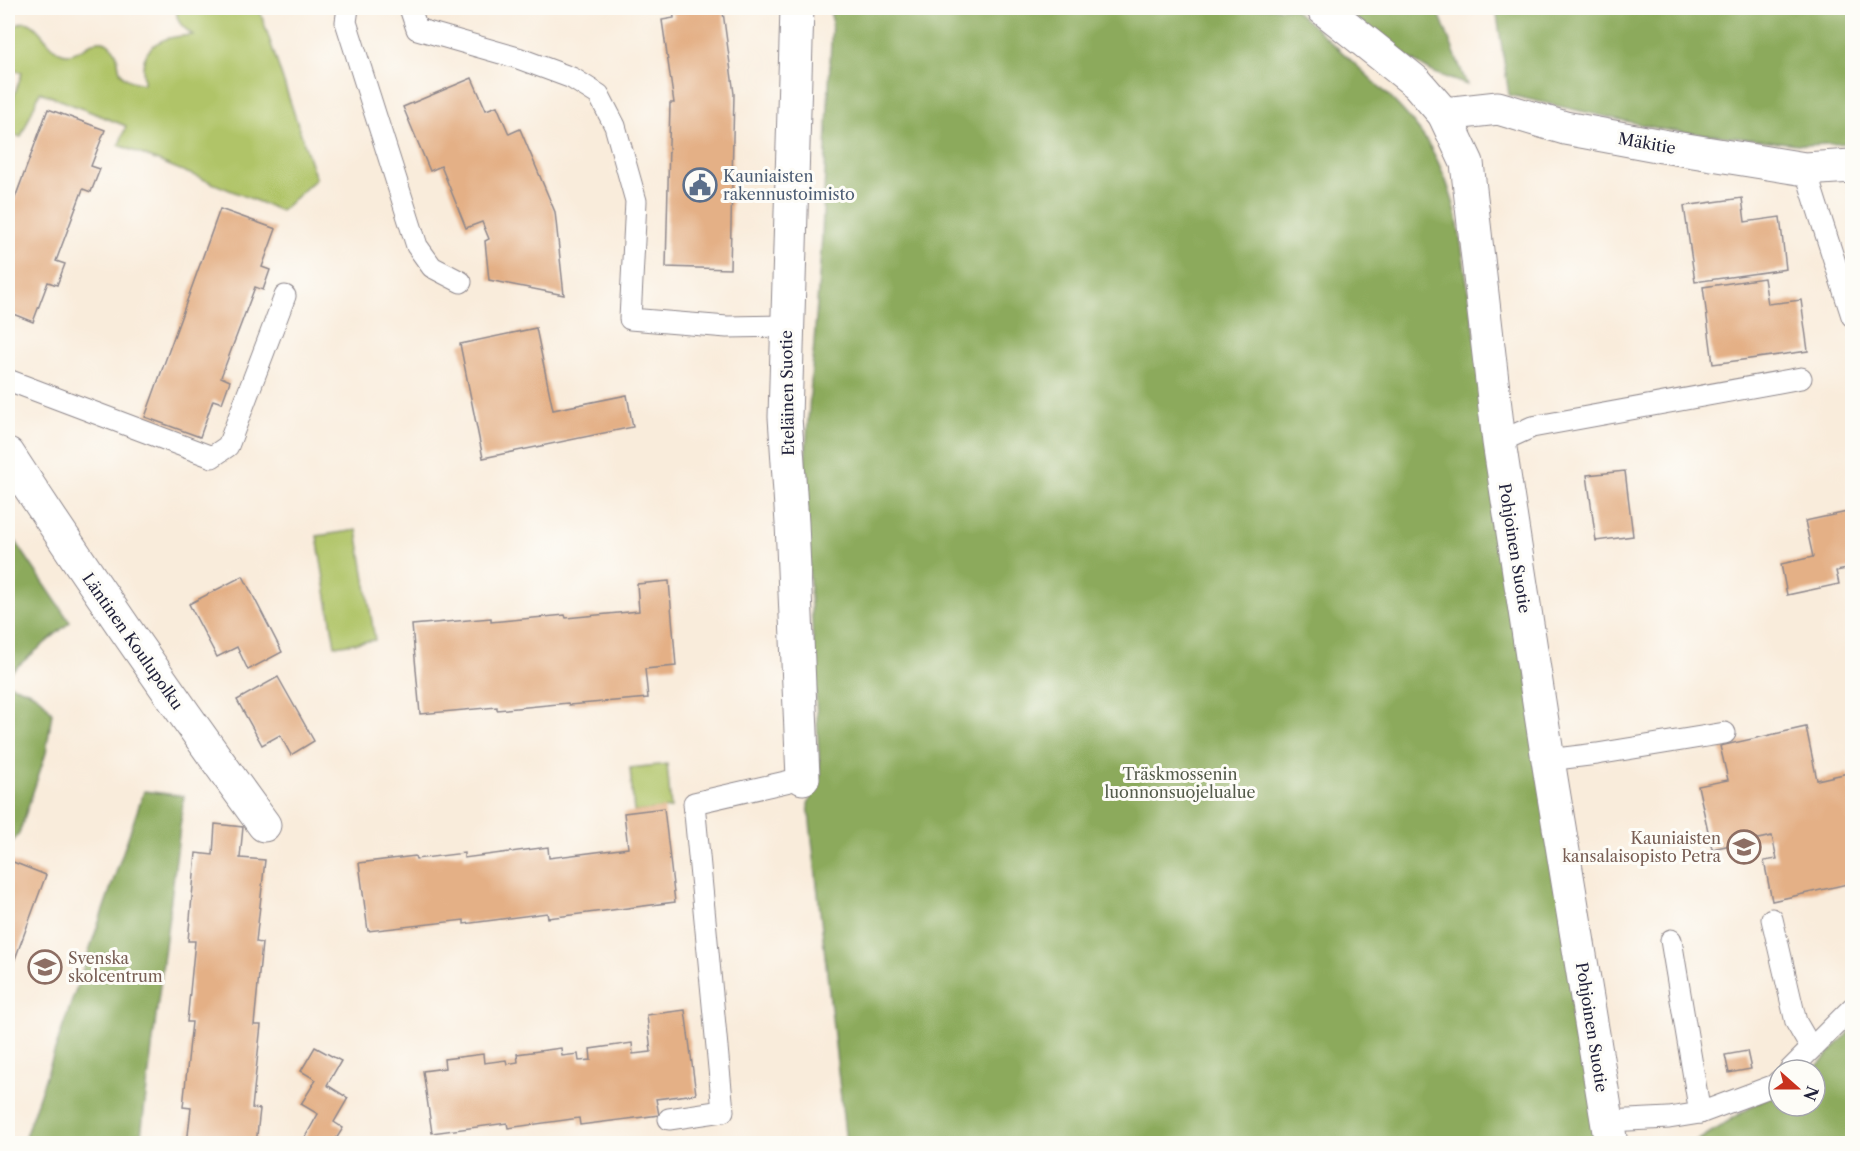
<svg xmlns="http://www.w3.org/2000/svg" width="1860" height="1151" font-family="'Libre Caslon Text',serif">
	<rect width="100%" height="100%" fill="#fdfcf7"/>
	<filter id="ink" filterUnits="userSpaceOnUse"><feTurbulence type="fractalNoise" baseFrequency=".0167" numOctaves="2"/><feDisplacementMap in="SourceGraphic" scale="12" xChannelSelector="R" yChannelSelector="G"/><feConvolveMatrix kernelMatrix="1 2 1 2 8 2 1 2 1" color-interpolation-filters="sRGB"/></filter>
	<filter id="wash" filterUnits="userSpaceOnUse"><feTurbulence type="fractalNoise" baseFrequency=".008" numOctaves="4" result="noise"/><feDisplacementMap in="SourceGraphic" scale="24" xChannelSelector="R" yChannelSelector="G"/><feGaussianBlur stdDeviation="1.35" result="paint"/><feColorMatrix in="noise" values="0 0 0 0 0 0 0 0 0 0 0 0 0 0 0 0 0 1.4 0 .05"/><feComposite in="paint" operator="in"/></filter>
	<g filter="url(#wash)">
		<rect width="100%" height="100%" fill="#f9ecdb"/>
		<g fill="#b0c468" stroke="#697352" stroke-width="1.5">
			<path d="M177,8H259L316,179L281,211L119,145L126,126L40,92L21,137L11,134L8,142V113L22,73L8,68C7,54 4,34 17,25C37,11 47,55 68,54C82,54 96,33 109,44C128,59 105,78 144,84C144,77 142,68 144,60C151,38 174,36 193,35C183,27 175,22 177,8Z"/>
			<polygon points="357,530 375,640 335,646 317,536"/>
			<polygon points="667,764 671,808 634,812 630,768"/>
		</g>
		<g fill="#8caa5c" stroke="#57664c" stroke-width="1.5">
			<path d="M829,8H1292C1313,25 1333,44 1354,63C1409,114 1439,141 1457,217L1599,1143H846L808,804L820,775L804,474L822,237L832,19Z"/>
			<polygon points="1343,8 1437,8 1467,85 1434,73 1399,52"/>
			<polygon points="1507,8 1852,8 1852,143 1807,145 1665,130 1509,95 1497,15"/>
			<polygon points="8,530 70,622 12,671 8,670"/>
			<path d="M8,684C29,691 40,693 52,713L46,753L19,834L10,845L8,841V802L10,796L8,795Z"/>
			<polygon points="144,791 184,796 140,1143 23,1143"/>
			<polygon points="1852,1029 1852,1143 1692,1144 1779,1089 1779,1106 1815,1106 1815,1070 1810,1070 1818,1065"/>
		</g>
		<g id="blocks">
			<g fill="#e4b086">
				<polygon points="673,8 732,8 733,10 723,12 734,94 730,269 666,267 670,103 674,103 662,20 674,18"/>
				<polygon points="472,78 486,110 497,106 509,134 520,129 555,212 564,295 489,280 485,241 489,239 482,222 466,228 441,166 430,171 403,107"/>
				<polygon points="48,109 105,130 91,166 100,169 91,192 83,189 56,261 65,264 57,285 48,282 33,322 8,312 8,217"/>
				<polygon points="1742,198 1745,222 1780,217 1786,269 1695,282 1684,206"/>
				<polygon points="220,209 276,229 262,267 270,270 263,290 255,287 221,377 230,381 222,403 213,400 200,437 145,417"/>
				<polygon points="1764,278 1768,304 1801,300 1808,351 1713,364 1703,287"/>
				<polygon points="536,328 553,410 627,395 633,427 483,458 460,344"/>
				<polygon points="1625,471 1633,536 1596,541 1587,475"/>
				<polygon points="1852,511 1852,568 1836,571 1839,584 1787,595 1781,564 1813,557 1805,521"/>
				<polygon points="243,576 282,652 248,670 237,647 217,657 189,604"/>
				<polygon points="669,581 676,666 645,669 648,698 569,705 568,703 497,710 497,707 420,714 412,625 491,618 491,622 565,615 566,618 639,611 637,584"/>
				<polygon points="278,677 314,741 291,755 280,735 262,745 237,700"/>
				<polygon points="1806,727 1817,780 1848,773 1852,797 1852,818 1850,819 1852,840 1849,841 1852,858 1852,883 1772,901 1764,861 1777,859 1772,836 1712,849 1698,786 1728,780 1720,746"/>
				<polygon points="664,808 675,902 548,918 547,913 464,924 464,920 368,931 359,863 415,856 416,859 464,853 464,858 548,847 549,858 628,848 624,813"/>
				<polygon points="215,824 243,827 240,858 265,860 256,942 262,943 254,1025 261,1025 252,1108 260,1109 256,1144 187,1144 191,1108 183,1107 192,1022 187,1022 195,941 188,941 196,853 213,855"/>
				<polygon points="8,860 46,875 8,978"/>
				<polygon points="685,1010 696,1094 656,1099 659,1115 580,1125 579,1118 508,1128 507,1123 432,1133 423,1071 445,1068 444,1059 483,1054 484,1063 506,1060 507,1064 518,1062 517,1054 561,1048 562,1056 578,1054 579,1061 591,1060 590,1049 632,1043 633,1054 651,1052 647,1015"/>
				<polygon points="315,1047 341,1061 327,1085 348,1098 334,1122 343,1128 333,1144 312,1144 304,1139 318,1114 301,1104 316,1080 301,1071"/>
				<polygon points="1747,1051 1751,1069 1729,1073 1725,1055"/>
			</g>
		</g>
	</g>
	<g filter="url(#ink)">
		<use href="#blocks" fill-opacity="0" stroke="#8e878b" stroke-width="1.5"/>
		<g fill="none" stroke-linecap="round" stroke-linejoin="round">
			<defs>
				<g id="lane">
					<polyline points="348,8 346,22 417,246 432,267 461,282"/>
					<polyline points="410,8 417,29 518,58 572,78 599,95 615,126 636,201 630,319 727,327 787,326"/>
					<polyline points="1805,169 1852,316"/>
					<polyline points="8,380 212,457 228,446 285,296"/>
					<polyline points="1499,442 1532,427 1801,378"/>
					<polyline points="1548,760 1597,754 1725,733"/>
					<polyline points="1772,919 1796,1022 1811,1048"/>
					<polyline points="1671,940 1700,1113"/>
					<polyline points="1790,1070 1852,1008"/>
					<polyline points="669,1119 723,1111 694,803 803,778"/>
					<polyline points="1608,1121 1669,1118 1700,1113 1775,1085 1779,1081"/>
				</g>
				<g id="street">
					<polyline points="797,8 785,417 792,523 803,778"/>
					<polyline points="1323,8 1417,83 1444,114 1467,163 1499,442 1548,760 1611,1144"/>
					<polyline points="1444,114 1498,108 1565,128 1662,146 1805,169 1852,166"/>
					<path d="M8,454C90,580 175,703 264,825"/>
				</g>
			</defs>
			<use href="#lane" stroke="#8e878b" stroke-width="23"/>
			<use href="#street" stroke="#8e878b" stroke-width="35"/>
			<use href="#lane" stroke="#fff" stroke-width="21"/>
			<use href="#street" stroke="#fff" stroke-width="33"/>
		</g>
	</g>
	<defs>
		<symbol id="civic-ring" viewBox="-11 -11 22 22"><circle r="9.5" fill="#fdfcf7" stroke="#5c6f8a" stroke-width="1.5"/><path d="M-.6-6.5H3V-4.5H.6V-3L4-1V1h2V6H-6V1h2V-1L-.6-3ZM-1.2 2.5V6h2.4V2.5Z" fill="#5c6f8a"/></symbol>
		<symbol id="school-ring" viewBox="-11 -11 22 22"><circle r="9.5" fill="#fdfcf7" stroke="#8d6e63" stroke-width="1.5"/><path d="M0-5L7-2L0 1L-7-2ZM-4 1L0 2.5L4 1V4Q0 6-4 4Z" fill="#8d6e63"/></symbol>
	</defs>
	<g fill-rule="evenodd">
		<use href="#civic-ring" x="681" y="166" width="38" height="38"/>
		<use href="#school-ring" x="1725" y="828" width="38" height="38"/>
		<use href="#school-ring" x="26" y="948" width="38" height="38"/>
	</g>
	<g text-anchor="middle" stroke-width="6" stroke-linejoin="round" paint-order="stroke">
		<g font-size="16" fill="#22223b" stroke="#fdfcf7">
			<text transform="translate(1647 143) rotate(10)" y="6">Mäkitie</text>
			<text transform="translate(787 393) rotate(-91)" y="6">Eteläinen Suotie</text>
			<text transform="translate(1515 548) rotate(81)" y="6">Pohjoinen Suotie</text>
			<text transform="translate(133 641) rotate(55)" y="6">Läntinen Koulupolku</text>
			<text transform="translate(1592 1027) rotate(81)" y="6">Pohjoinen Suotie</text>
		</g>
		<g font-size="16" fill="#4e5e75" stroke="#fdfcf7" text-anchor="start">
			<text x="723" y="182">Kauniaisten<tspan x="723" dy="18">rakennustoimisto</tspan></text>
		</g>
		<g font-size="16" fill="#545b4b" stroke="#fdfcf7">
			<text x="1180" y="780">Träskmossenin<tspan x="1180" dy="18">luonnonsuojelualue</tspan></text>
		</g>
		<g font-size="16" fill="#785e54" stroke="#fdfcf7" text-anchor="end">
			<text x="1721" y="844">Kauniaisten<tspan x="1721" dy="18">kansalaisopisto Petra</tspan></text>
			<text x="68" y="964" text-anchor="start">Svenska<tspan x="68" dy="18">skolcentrum</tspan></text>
		</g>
	</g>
	<rect width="1860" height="1151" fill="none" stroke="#fdfcf7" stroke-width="30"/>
	<g transform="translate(1797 1088) rotate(111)"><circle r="28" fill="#fdfcf7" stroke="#a5a5ac" stroke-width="1.5"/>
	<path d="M0-4.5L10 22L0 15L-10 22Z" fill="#c8321e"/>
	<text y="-9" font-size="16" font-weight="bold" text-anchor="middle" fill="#22223b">N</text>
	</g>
</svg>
